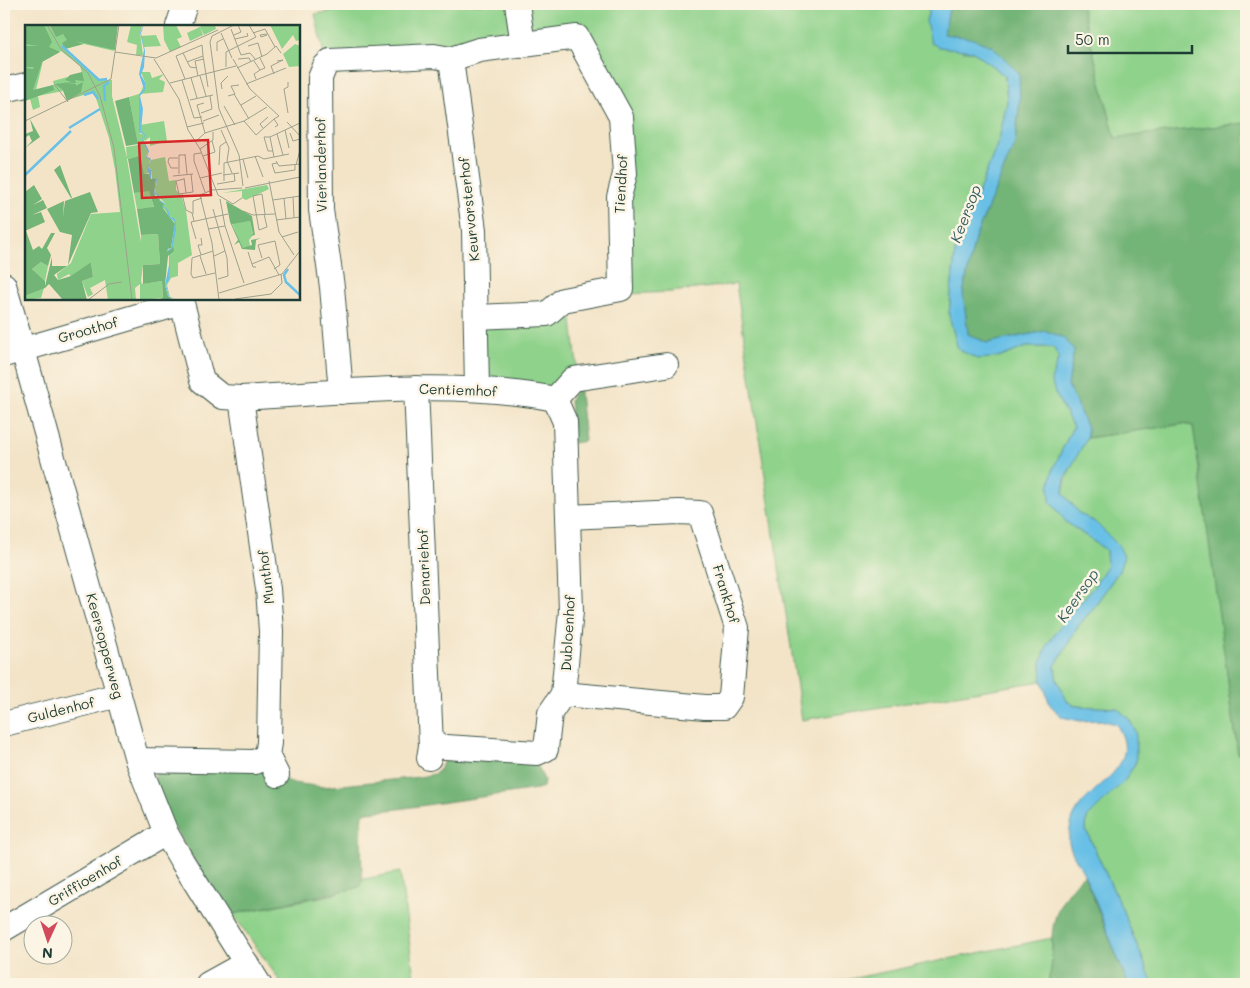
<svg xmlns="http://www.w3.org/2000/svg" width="1250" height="988" font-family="Mali,sans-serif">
	<rect width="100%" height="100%" fill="#fcf5e5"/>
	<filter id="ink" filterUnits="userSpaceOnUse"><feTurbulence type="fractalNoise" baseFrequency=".02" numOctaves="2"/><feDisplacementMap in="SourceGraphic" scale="10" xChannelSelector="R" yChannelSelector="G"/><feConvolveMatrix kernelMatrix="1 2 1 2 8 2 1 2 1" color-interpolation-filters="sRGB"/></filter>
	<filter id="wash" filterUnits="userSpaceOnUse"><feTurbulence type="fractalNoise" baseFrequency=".0096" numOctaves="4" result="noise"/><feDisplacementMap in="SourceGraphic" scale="20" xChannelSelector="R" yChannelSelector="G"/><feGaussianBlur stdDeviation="1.12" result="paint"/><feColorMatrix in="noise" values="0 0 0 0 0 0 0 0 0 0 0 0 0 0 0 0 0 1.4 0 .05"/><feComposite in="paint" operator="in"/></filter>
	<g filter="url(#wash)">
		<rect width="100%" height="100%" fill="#f3e4c8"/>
		<g fill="#8fd28b" stroke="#578860">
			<polygon points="378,4 511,4 513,22 505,42 325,59 315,14"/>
			<polygon points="528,4 931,4 926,21 963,51 973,51 1005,76 1007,102 999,140 955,252 949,315 958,349 1001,357 1026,347 1053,347 1059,357 1052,380 1055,393 1073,427 1053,469 1066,522 1106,550 1107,566 1093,588 1066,618 1041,663 1042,681 802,720 736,284 671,292 627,294 630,176 583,31 535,33 531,27"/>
			<polygon points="1081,4 1246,4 1246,123 1115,138"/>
			<polygon points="570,302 577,366 550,391 487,381 482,327"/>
			<path d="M1183,424L1193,426L1195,434L1238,754L1246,753V984H1153L1122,909L1086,830L1087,818L1125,780L1136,762L1117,708L1075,706L1066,701L1056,677L1055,666L1079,625L1091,611L1119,571L1095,522L1080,514L1063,493C1066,472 1077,456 1087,438Z"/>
			<polygon points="400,872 414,977 377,984 282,984 233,914 335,894 334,885"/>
			<polygon points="1052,938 1052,966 1047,984 825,984"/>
		</g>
		<g fill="#73b477" stroke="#497856">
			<polygon points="950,4 1081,4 1115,138 1246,123 1246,753 1238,754 1193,426 1183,424 1087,438 1087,428 1068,385 1074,350 1046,331 987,343 968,334 963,294 975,238 1015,143 1020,99 1019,73 992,46 943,34"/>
			<polygon points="579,384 585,441 573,443 570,400"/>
			<path d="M445,757L536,762L544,780L543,787L537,789L398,809L367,812L363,814L361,835L362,879L360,886L357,888L233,914L226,911L164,812L154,775L162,769L258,768L293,783L323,787L420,777C438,773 439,775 445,757Z"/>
			<path d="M1084,875L1128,984H1047C1053,969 1052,954 1052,938C1053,913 1065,891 1084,875Z"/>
		</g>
		<path fill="#69c0e6" stroke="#447e8d" d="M931,4H950L944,34L970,38L992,46L1019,73L1020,99L1015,143L975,238L963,293L968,334L987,343L1046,331L1064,338L1074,350L1068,385L1087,428V438L1065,478L1063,493L1080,514L1095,522L1118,545L1124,556L1119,571L1091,611L1079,625L1055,666L1056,677L1067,701L1075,706L1117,708L1129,719L1136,732V762L1125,780L1087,818L1086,830L1122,909L1153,984H1128C1113,948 1100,910 1084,874C1080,865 1071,853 1069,843C1068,838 1070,829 1071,824C1080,785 1148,772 1116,724L1101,720L1080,721L1062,717L1050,705L1042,681L1041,663L1047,645L1066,618L1093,588L1107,566L1106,550L1066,522L1050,501L1049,488L1053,469L1073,427L1055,393L1051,380L1059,357L1053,347H1026L1001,357L977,359L958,349L949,315L955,252L999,140L1007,102L1005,76L973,51L939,47L931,43L926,21Z"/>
	</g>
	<g filter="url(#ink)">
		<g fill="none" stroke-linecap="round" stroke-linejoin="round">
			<defs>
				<g id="minor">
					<polyline points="517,4 523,45"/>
					<polyline points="178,26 184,8 184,4"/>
					<polyline points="451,59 474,230 477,388"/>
					<polyline points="4,90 26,85"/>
					<polyline points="4,285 23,350 137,760 166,833 182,861 259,984"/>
					<polyline points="4,355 182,303"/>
					<polyline points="416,388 431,746 429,758"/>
					<polyline points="341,392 332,287 321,210 320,78 325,66 330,61 434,56 451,59 479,50 577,37 621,117 625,174 619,197 621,289 563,300 547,314 476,317"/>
					<path d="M241,398C345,392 451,379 555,399L573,379L666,365"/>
					<polyline points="563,694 705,707 724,707 731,697 737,628 700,513 679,512 568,517"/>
					<polyline points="4,724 119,695"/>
					<polyline points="431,746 537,753 546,749 550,713 563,694 571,611 565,422 555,399"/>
					<polyline points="267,755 277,775"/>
					<polyline points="137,760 255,762 267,755 269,743 271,631 268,589 241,398 222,397 202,381 181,299"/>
					<polyline points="4,929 166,833"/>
					<polyline points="208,984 246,963"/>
				</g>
			</defs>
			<use href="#minor" stroke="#3f564a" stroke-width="26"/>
			<use href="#minor" stroke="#fff" stroke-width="24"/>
		</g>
	</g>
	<g text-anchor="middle" stroke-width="5" stroke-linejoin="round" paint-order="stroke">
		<g font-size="14" fill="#1f3d34" stroke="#fcf5e5">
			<text transform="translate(321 165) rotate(-91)" y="5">Vierlanderhof</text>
			<text transform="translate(621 184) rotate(-87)" y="5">Tiendhof</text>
			<text transform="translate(469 209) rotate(-96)" y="5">Keurvorsterhof</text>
			<text transform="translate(88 330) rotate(-16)" y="5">Groothof</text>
			<text transform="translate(458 390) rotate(2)" y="5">Centiemhof</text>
			<text transform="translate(424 567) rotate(-92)" y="5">Denariehof</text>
			<text transform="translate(266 577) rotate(-97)" y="5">Munthof</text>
			<text transform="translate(726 594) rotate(73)" y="5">Frankhof</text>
			<text transform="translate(568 633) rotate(-87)" y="5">Dubloenhof</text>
			<text transform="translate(105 646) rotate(75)" y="5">Keersopperweg</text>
			<text transform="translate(61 710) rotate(-14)" y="5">Guldenhof</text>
			<text transform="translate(85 881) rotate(-31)" y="5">Griffioenhof</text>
		</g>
		<g font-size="15" font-style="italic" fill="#325e60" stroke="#fcf5e5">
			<text transform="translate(966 214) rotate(-69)" y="5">Keersop</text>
			<text transform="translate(1078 596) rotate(-55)" y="5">Keersop</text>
		</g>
	</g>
	<g transform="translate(25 25)">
		<rect width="275" height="275" fill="#f3e4c8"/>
		<path d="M0,0L78,2L89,26L59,19L40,24L75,55H87V71L102,133L101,122L113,120L104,72L114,69L115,109L120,108H116L115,100L139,96L142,116L125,121V112L120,116L118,113L123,127L121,131L125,135L124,139L126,135L140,132L144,156L151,155V165L156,170L161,186L167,230L153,238V251L146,253L142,260L145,272L152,275L144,271L141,260L144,254V230L151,205L148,193L145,192L138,182L140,178L130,169L132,155L127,154L126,145L123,141L125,147L119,150L115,132L102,134L116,217V210L133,209L135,239L118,240L116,256L117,259L137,256L138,273L115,275V259L110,263L111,275H83L80,255L65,263L68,269L63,272L57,256L68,252L66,237L46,252L44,249L33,255L32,249L46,238L66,189L95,187L90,145L84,113L69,67L42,75L38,66L13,71L15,82L8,85L5,74L0,76ZM36,26L55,41L57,48L28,56L29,60L11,65L18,36ZM106,0H118L115,7L118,30H111L112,20L102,17ZM138,0H151L157,12L152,14L156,22L145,27L139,15ZM179,0H190L191,4L179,10L175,2L178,10L165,16L162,8ZM245,0H275V15L271,16L268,10L257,24ZM131,10L136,21L119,22L116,11ZM270,19L275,21V41L264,42L258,29ZM116,47H125L127,53L139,49L134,54L140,57L138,67L115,69L120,57ZM242,160L244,164L221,175L217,173V166L197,168ZM124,165L129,183L112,184L109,168ZM225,196L228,210L224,215L225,221L218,224L207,198ZM16,237L23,241L20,256L7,244ZM19,263L16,273L0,275V271Z" fill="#8fd28b" fill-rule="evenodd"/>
		<path d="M0,0H19L27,17L24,22L35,27L17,37L8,65L28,60L29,65L0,76V43L8,44L9,42H0V21H14L0,19ZM25,0H93L90,25L50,16L58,19L40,24L37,18L42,15L38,9L31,12ZM57,47L59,56L50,55L51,58L41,59H51V61L58,57L56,67L42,76L38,65L30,59L47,57L40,55L45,50ZM104,72L113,119L101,121L90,76ZM5,94L15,112L0,123L7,116L4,110L0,113V109L8,106ZM115,131L119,149H124L126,154H131L129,169L139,179L138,183L150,199L146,223L143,224L142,226L147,223L148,221L149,226L143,231L140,260L143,271L148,275H131L138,273L137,256L118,259V240L135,239L133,209L116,210L112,184L129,182L124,166L109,168L103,134ZM35,140L47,173H46L29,145ZM9,160L17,174L8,180L18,175L22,183L7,190L16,187L20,197L0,206V167ZM65,167L73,187L66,188L43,240L47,210L35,207L22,184L39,176L38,192L40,176ZM201,176L227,191L230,210L225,211L228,209L225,196L207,199L218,223L227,220L226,215L236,213L231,215L230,225L217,224L214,217L209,220L213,215L205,197ZM1,206L8,225L14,221L17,224L26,208H30L22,223L26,230L23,241L16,237L7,244L20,256V261L27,232V241H42L29,250L33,255L46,251L66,237L68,252L57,256L62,275H38L24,259L20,263L0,271Z" fill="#73b477"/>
		<path d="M119,0L116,8L120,26L119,42L116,50L120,57V65L115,71L118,84L116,106L121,110L118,114L124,126L122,132L125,133L126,135L123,142L126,145V153H131L132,155L130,168L134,170L135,176L140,178L138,182L141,183L144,187L145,192L149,193L151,198V206L147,224L142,227L145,234L144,255L141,260L144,271L150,275L143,271L140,260L145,235L142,226L146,223L150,197L144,192L141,184L137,182L139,179L134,176V171L129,169L131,154L125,153L122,142L126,136L121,132L123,127L117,114L120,110L114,107V69L119,64L114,49L119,25L115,7Z" fill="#69c0e6"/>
		<path fill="none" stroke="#69c0e6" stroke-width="2.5" d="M37,21L74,55L82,54M59,70L68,67L73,74M80,76L79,61L84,57M44,103L75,84M0,150L46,106M263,244L259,250L261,257L275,270"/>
		<path fill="none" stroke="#9ea18d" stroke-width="1" d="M22,0L36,24L63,48L75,71L89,123L107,275M209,0L187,11L185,17L194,84L214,130L218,161M206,4L216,30L225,28L231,35M196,8L207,33M228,8L240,4L250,22M242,9L235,10L236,12L242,10M209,10L216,7L213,0M210,14L223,11L222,8M223,21L233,18L237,32M192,26V17L198,14M90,27L131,33L193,5M158,28L165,42L172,43M129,34L154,74L163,105L175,124L193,170L208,179L217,173M208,34L225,64L254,91L249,94L253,100L250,102M213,34L224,33L226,37M229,36L235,45L229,49L231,54M162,37L178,31L183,62M201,42V27L231,12L224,0M212,43L242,29L251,21L256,28M235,45L240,43L235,33M249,49L246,41L258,35L252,36M173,51L170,36L179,34M175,51L181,71M166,53L172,73M160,54L151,31L177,20L178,31M157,55L169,93L177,92M263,57V62L259,64L263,88M145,58L211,41M29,59L43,77M221,59L261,43M197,64L196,58L203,51M209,69L224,94M203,71L210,69L206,61L214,60M165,75L188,70M216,80L231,71M199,81L210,100M176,88L187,84L185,71M0,96L86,54L94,0M178,96L194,90M219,96L231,110L249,94M262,97L275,111M162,102L179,98M238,103L235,99L243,92M196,105L204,123L202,136L207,148M260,105L264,123M180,108L219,96L242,82M265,108L268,116L275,114M252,109L258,130M245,112H239L243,126H248M170,117L180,108L172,80L179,78M175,124L188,115V107M176,128L169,129V136L180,167M160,129L162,149M178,131L190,127L187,116M230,131L238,152M249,132L245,112L275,98M153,133H144L143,137L146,143H153M218,134L223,153M251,136L254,141L275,139M252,138L247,139L250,148L270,145V140M194,140L195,121L201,117M271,140L275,125M154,149V130H160M198,150L214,148M148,151L168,149M159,153L161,168M175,153L197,148M159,154L151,156L154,169L168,167L166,149M199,156V138L233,131L239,134L264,129M244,156L254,207L269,230M192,159L210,156L209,148M220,163L275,152M157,169L161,185L167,188L169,196M268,172L269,192M259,173L261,194M195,174L200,201L219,258M248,175L275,171M188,184L200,226M218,186L228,190L250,189M168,189V176L177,173M239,189L242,202L234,205L228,171L237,169L240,189M251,195L275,192M183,204L200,201M257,212L273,207M176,213L177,220H173L176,230M171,214L166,197L203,189M188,226L167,233L166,249L168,253L190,248M223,227L228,242H231M175,231L181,249M189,231L200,226L202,233L203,251L193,254M237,233L233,220L250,216L255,240L249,244M227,239L244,232L254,250M194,268L257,249L275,226M246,269L257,258L256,249M210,274L246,269M63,275L84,259L97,257M194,275L187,218L175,170L187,165L217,163"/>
		<path fill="#d62828" fill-opacity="0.15" stroke="#d62828" stroke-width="2.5" d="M183,115L186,170L117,173L114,118Z"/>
		<rect width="275" height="275" fill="none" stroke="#1f3d34" stroke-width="2.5"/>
	</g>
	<rect width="1250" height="988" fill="none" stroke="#fcf5e5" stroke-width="20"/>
	<g transform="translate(48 940) rotate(183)"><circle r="24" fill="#fcf5e5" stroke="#a4ab9e"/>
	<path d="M0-4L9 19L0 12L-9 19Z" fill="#d1495b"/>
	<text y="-8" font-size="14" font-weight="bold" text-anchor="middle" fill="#1f3d34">N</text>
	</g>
	<path d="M1068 45v8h124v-8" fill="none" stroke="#1f3d34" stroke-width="2.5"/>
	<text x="1075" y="45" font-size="15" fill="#1f3d34" stroke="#fcf5e5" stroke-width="4" paint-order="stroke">50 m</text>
</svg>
